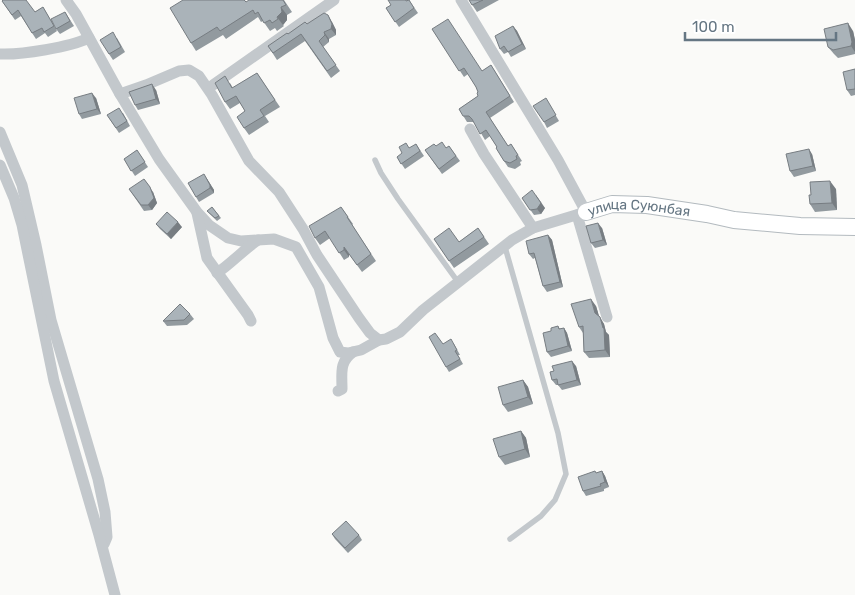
<svg xmlns="http://www.w3.org/2000/svg" width="855" height="595" font-family="Rubik,sans-serif">
	<rect width="100%" height="100%" fill="#fafaf8"/>
	<g fill="none" stroke-linecap="round" stroke-linejoin="round">
		<defs>
			<g id="secondary">
				<path id="s1" d="M586,212L612,204L647,205L707,214L734,220L800,226L855,227"/>
			</g>
		</defs>
		<use href="#secondary" stroke="#b3babf" stroke-width="18"/>
		<g stroke="#c3c8cc" stroke-width="5.5">
			<polyline points="375,160 381,173 398,199 458,282"/>
			<polyline points="505,247 558,433 566,474 555,500 541,516 510,539"/>
		</g>
		<g stroke="#c3c8cc" stroke-width="11">
			<polyline points="66,0 76,14 120,94 146,85 179,71 189,70 199,76 212,95 249,161 279,192 303,229 317,255 359,318 370,333 379,340"/>
			<path d="M0,54C22,55 70,47 89,38"/>
			<polyline points="213,85 334,0"/>
			<polyline points="120,94 159,159 197,212 209,225 228,238 241,241 274,239 296,247 319,287 333,338 340,352 348,353 361,350 379,340 386,339 400,332 423,310 512,240 533,228 586,212 558,160 461,0"/>
			<polyline points="470,129 484,154 533,228"/>
			<polyline points="0,132 22,185 36,245 51,320 98,479 105,512 107,537 104,544"/>
			<polyline points="0,165 14,198 22,225 54,381 99,535 115,595"/>
			<polyline points="197,213 207,258 248,315 251,321"/>
			<polyline points="577,215 607,317"/>
			<path d="M217,273C232,263 243,250 258,240"/>
			<path d="M338,391L342,389C342,373 339,362 353,352"/>
		</g>
		<use href="#secondary" stroke="#fff" stroke-width="16"/>
	</g>
	<g fill="#929a9f">
		<polygon points="183,0 245,0 246,2 284,0 292,12 287,15 287,20 283,25 284,26 277,31 275,28 270,31 263,21 261,22 258,17 226,39 223,35 196,51 191,43"/>
		<polygon points="409,0 418,13 399,27 386,8 391,5"/>
		<polygon points="469,0 499,0 477,12"/>
		<polygon points="2,1 35,12 43,7 57,31 48,37 45,33 36,39 21,16 15,20"/>
		<polygon points="65,12 74,26 60,34 56,29"/>
		<polygon points="332,22 336,30 336,35 329,39 329,42 323,47 340,71 331,78 305,41 277,60 268,46 288,34 307,24"/>
		<polygon points="513,26 517,31 526,49 511,57 508,52 504,54 500,49"/>
		<polygon points="432,29 482,71 491,65 514,102 490,118 508,146 511,144 522,161 520,162 521,165 515,169 508,167 504,161 497,147 490,136 485,140 475,123 473,122 467,122 459,109 478,96 478,92 476,87 468,74 464,77"/>
		<polygon points="853,31 855,40 855,54 838,58 834,54 828,47"/>
		<polygon points="117,38 125,52 113,60 109,54"/>
		<polygon points="855,69 855,95 851,96 847,90"/>
		<polygon points="257,73 280,107 265,116 269,122 249,135 244,128 245,111 240,103 230,109 225,102 230,83 233,88"/>
		<polygon points="156,90 160,104 138,110 135,105"/>
		<polygon points="96,98 101,114 82,119 79,114"/>
		<polygon points="549,104 559,121 547,128 544,122"/>
		<polygon points="123,113 130,126 119,133 107,115"/>
		<polygon points="416,144 424,156 405,169 397,157"/>
		<polygon points="436,146 446,148 449,146 460,161 442,174 425,150"/>
		<polygon points="137,150 148,167 135,176 124,159"/>
		<polygon points="812,154 816,171 794,177 790,171"/>
		<polygon points="207,179 214,190 214,193 199,202 196,197"/>
		<polygon points="129,189 153,192 157,203 152,210 144,211"/>
		<polygon points="836,189 837,210 815,212 810,204"/>
		<polygon points="522,198 545,208 541,214 534,215"/>
		<polygon points="212,207 221,218 217,221 207,211"/>
		<polygon points="341,207 353,224 352,225 376,261 362,272 349,254 349,257 344,260 330,238 320,245 315,238"/>
		<polygon points="156,224 182,227 171,239 160,229"/>
		<polygon points="478,228 489,244 454,268 434,239 459,242"/>
		<polygon points="602,228 607,245 595,248 591,243"/>
		<polygon points="548,235 552,240 563,287 547,292 543,286 535,258 533,259 529,254"/>
		<polygon points="596,306 599,317 604,324 606,332 609,335 610,357 589,358 584,352 583,333 579,327"/>
		<polygon points="190,314 194,319 187,325 167,326 163,321"/>
		<polygon points="558,326 560,329 564,328 567,333 572,351 551,357 547,352 551,331"/>
		<polygon points="443,344 454,344 460,355 458,355 463,364 449,372 446,367"/>
		<polygon points="576,366 581,385 562,390 558,385 556,385 552,380"/>
		<polygon points="523,380 528,387 533,404 508,412 503,405"/>
		<polygon points="521,431 526,438 530,457 505,465 499,457"/>
		<polygon points="602,471 605,476 609,487 604,489 604,491 586,496 583,491 596,473"/>
		<polygon points="332,534 359,535 362,540 348,553 335,539"/>
	</g>
	<g fill="#777d82">
		<polygon points="281,7 287,15 287,20 283,25 277,17"/>
		<polygon points="328,15 332,22 336,30 336,35 331,29"/>
		<polygon points="848,23 853,31 855,40 855,52 851,46"/>
		<polygon points="513,26 517,31 526,49 522,44"/>
		<polygon points="324,32 329,39 329,42 325,35"/>
		<polygon points="152,84 156,90 160,104 156,99"/>
		<polygon points="92,93 96,98 101,114 97,109"/>
		<polygon points="809,149 812,154 816,171 813,166"/>
		<polygon points="204,174 214,190 214,193 210,188"/>
		<polygon points="144,179 153,192 157,203 152,210 148,205"/>
		<polygon points="830,181 836,189 837,210 832,203"/>
		<polygon points="536,195 545,208 541,214 537,209"/>
		<polygon points="178,222 182,227 171,239 167,234"/>
		<polygon points="598,223 602,228 607,245 603,240"/>
		<polygon points="548,235 552,240 563,287 560,282"/>
		<polygon points="344,247 349,254 349,257 344,250"/>
		<polygon points="591,299 596,306 600,319 595,313"/>
		<polygon points="600,317 604,324 606,332 609,335 610,357 605,350 603,328"/>
		<polygon points="564,328 567,333 572,351 568,346"/>
		<polygon points="572,361 576,366 581,385 577,380"/>
		<polygon points="523,380 528,387 533,404 528,397"/>
		<polygon points="521,431 526,438 530,457 525,449"/>
		<polygon points="602,471 605,476 609,487 605,482"/>
	</g>
	<g fill="#aab3b9" stroke="#777d82">
		<polygon points="3,0 26,0 35,12 43,7 54,26 44,32 42,28 32,33 18,10 12,15 2,1"/>
		<polygon points="183,0 244,0 246,2 249,0 283,0 286,5 281,7 282,12 277,17 278,19 272,23 270,20 264,23 258,12 255,14 253,10 220,31 217,27 191,43 170,8"/>
		<polygon points="388,0 406,0 406,1 409,0 414,8 395,22 386,8 391,5"/>
		<polygon points="469,0 483,0 472,5"/>
		<polygon points="65,12 70,21 56,29 51,19"/>
		<polygon points="324,13 328,15 332,24 331,29 324,32 325,35 319,41 336,65 327,71 301,34 273,53 268,46 287,33 288,34 305,22 307,24"/>
		<polygon points="448,19 482,71 491,65 510,96 486,112 508,146 511,144 518,155 516,156 517,159 510,163 504,161 496,148 497,147 486,130 480,134 472,119 469,116 463,116 459,109 478,96 477,93 478,92 476,87 464,68 459,71 432,29"/>
		<polygon points="848,23 852,42 851,46 833,50 828,47 824,29"/>
		<polygon points="513,26 522,44 508,52 504,46 500,49 495,36"/>
		<polygon points="113,32 121,47 109,54 100,40"/>
		<polygon points="855,69 855,89 847,90 843,72"/>
		<polygon points="257,73 275,100 260,110 264,116 244,128 237,117 245,111 236,96 225,102 215,83 225,76 232,88"/>
		<polygon points="152,84 156,99 135,105 129,92"/>
		<polygon points="92,93 97,109 79,114 74,98"/>
		<polygon points="546,98 556,115 544,122 533,106"/>
		<polygon points="119,108 127,121 116,128 107,115"/>
		<polygon points="442,142 446,148 449,146 456,156 439,169 425,150 434,144 436,146"/>
		<polygon points="406,143 409,148 416,144 420,151 401,164 397,157 402,153 399,147"/>
		<polygon points="809,149 813,166 790,171 786,154"/>
		<polygon points="137,150 145,162 131,171 124,159"/>
		<polygon points="204,174 210,185 210,188 196,197 188,183"/>
		<polygon points="144,179 150,187 154,198 148,205 141,205 129,189"/>
		<polygon points="830,181 832,203 810,204 809,195 811,195 810,182"/>
		<polygon points="532,190 541,203 537,209 530,210 522,198"/>
		<polygon points="212,207 219,216 215,218 207,211"/>
		<polygon points="341,207 348,217 347,217 371,254 357,265 344,247 344,250 339,253 325,231 315,238 309,226"/>
		<polygon points="167,212 178,222 167,234 156,224"/>
		<polygon points="598,223 603,240 591,243 586,226"/>
		<polygon points="449,228 459,242 478,228 484,237 449,261 434,239"/>
		<polygon points="548,235 560,282 543,286 534,253 529,254 526,241"/>
		<polygon points="591,299 595,313 600,317 603,328 604,328 605,350 584,352 583,326 579,327 571,304"/>
		<polygon points="180,304 190,314 184,320 163,321"/>
		<polygon points="558,326 559,329 564,328 568,346 547,352 543,333 551,331 551,328"/>
		<polygon points="435,333 443,344 451,339 457,350 455,351 460,359 446,367 429,337"/>
		<polygon points="572,361 577,380 558,385 557,379 552,380 550,372 554,371 552,366"/>
		<polygon points="523,380 528,397 503,405 498,387"/>
		<polygon points="521,431 525,449 499,457 493,439"/>
		<polygon points="595,471 596,473 602,471 605,482 600,484 601,486 583,491 578,477"/>
		<polygon points="346,521 359,535 345,548 332,534"/>
	</g>
	<g text-anchor="middle" stroke-width="5" stroke-linejoin="round" paint-order="stroke">
		<g font-size="14" fill="#657683" stroke="#fff">
			<text dy="5" stroke="none"><textPath href="#s1" startOffset="54">улица Суюнбая</textPath></text>
		</g>
	</g>
	<path d="M685 32v8h151v-8" fill="none" stroke="#657683" stroke-width="2.5"/>
	<text x="692" y="32" font-size="15" fill="#657683" stroke="#ffffff" stroke-width="4" paint-order="stroke">100 m</text>
</svg>
